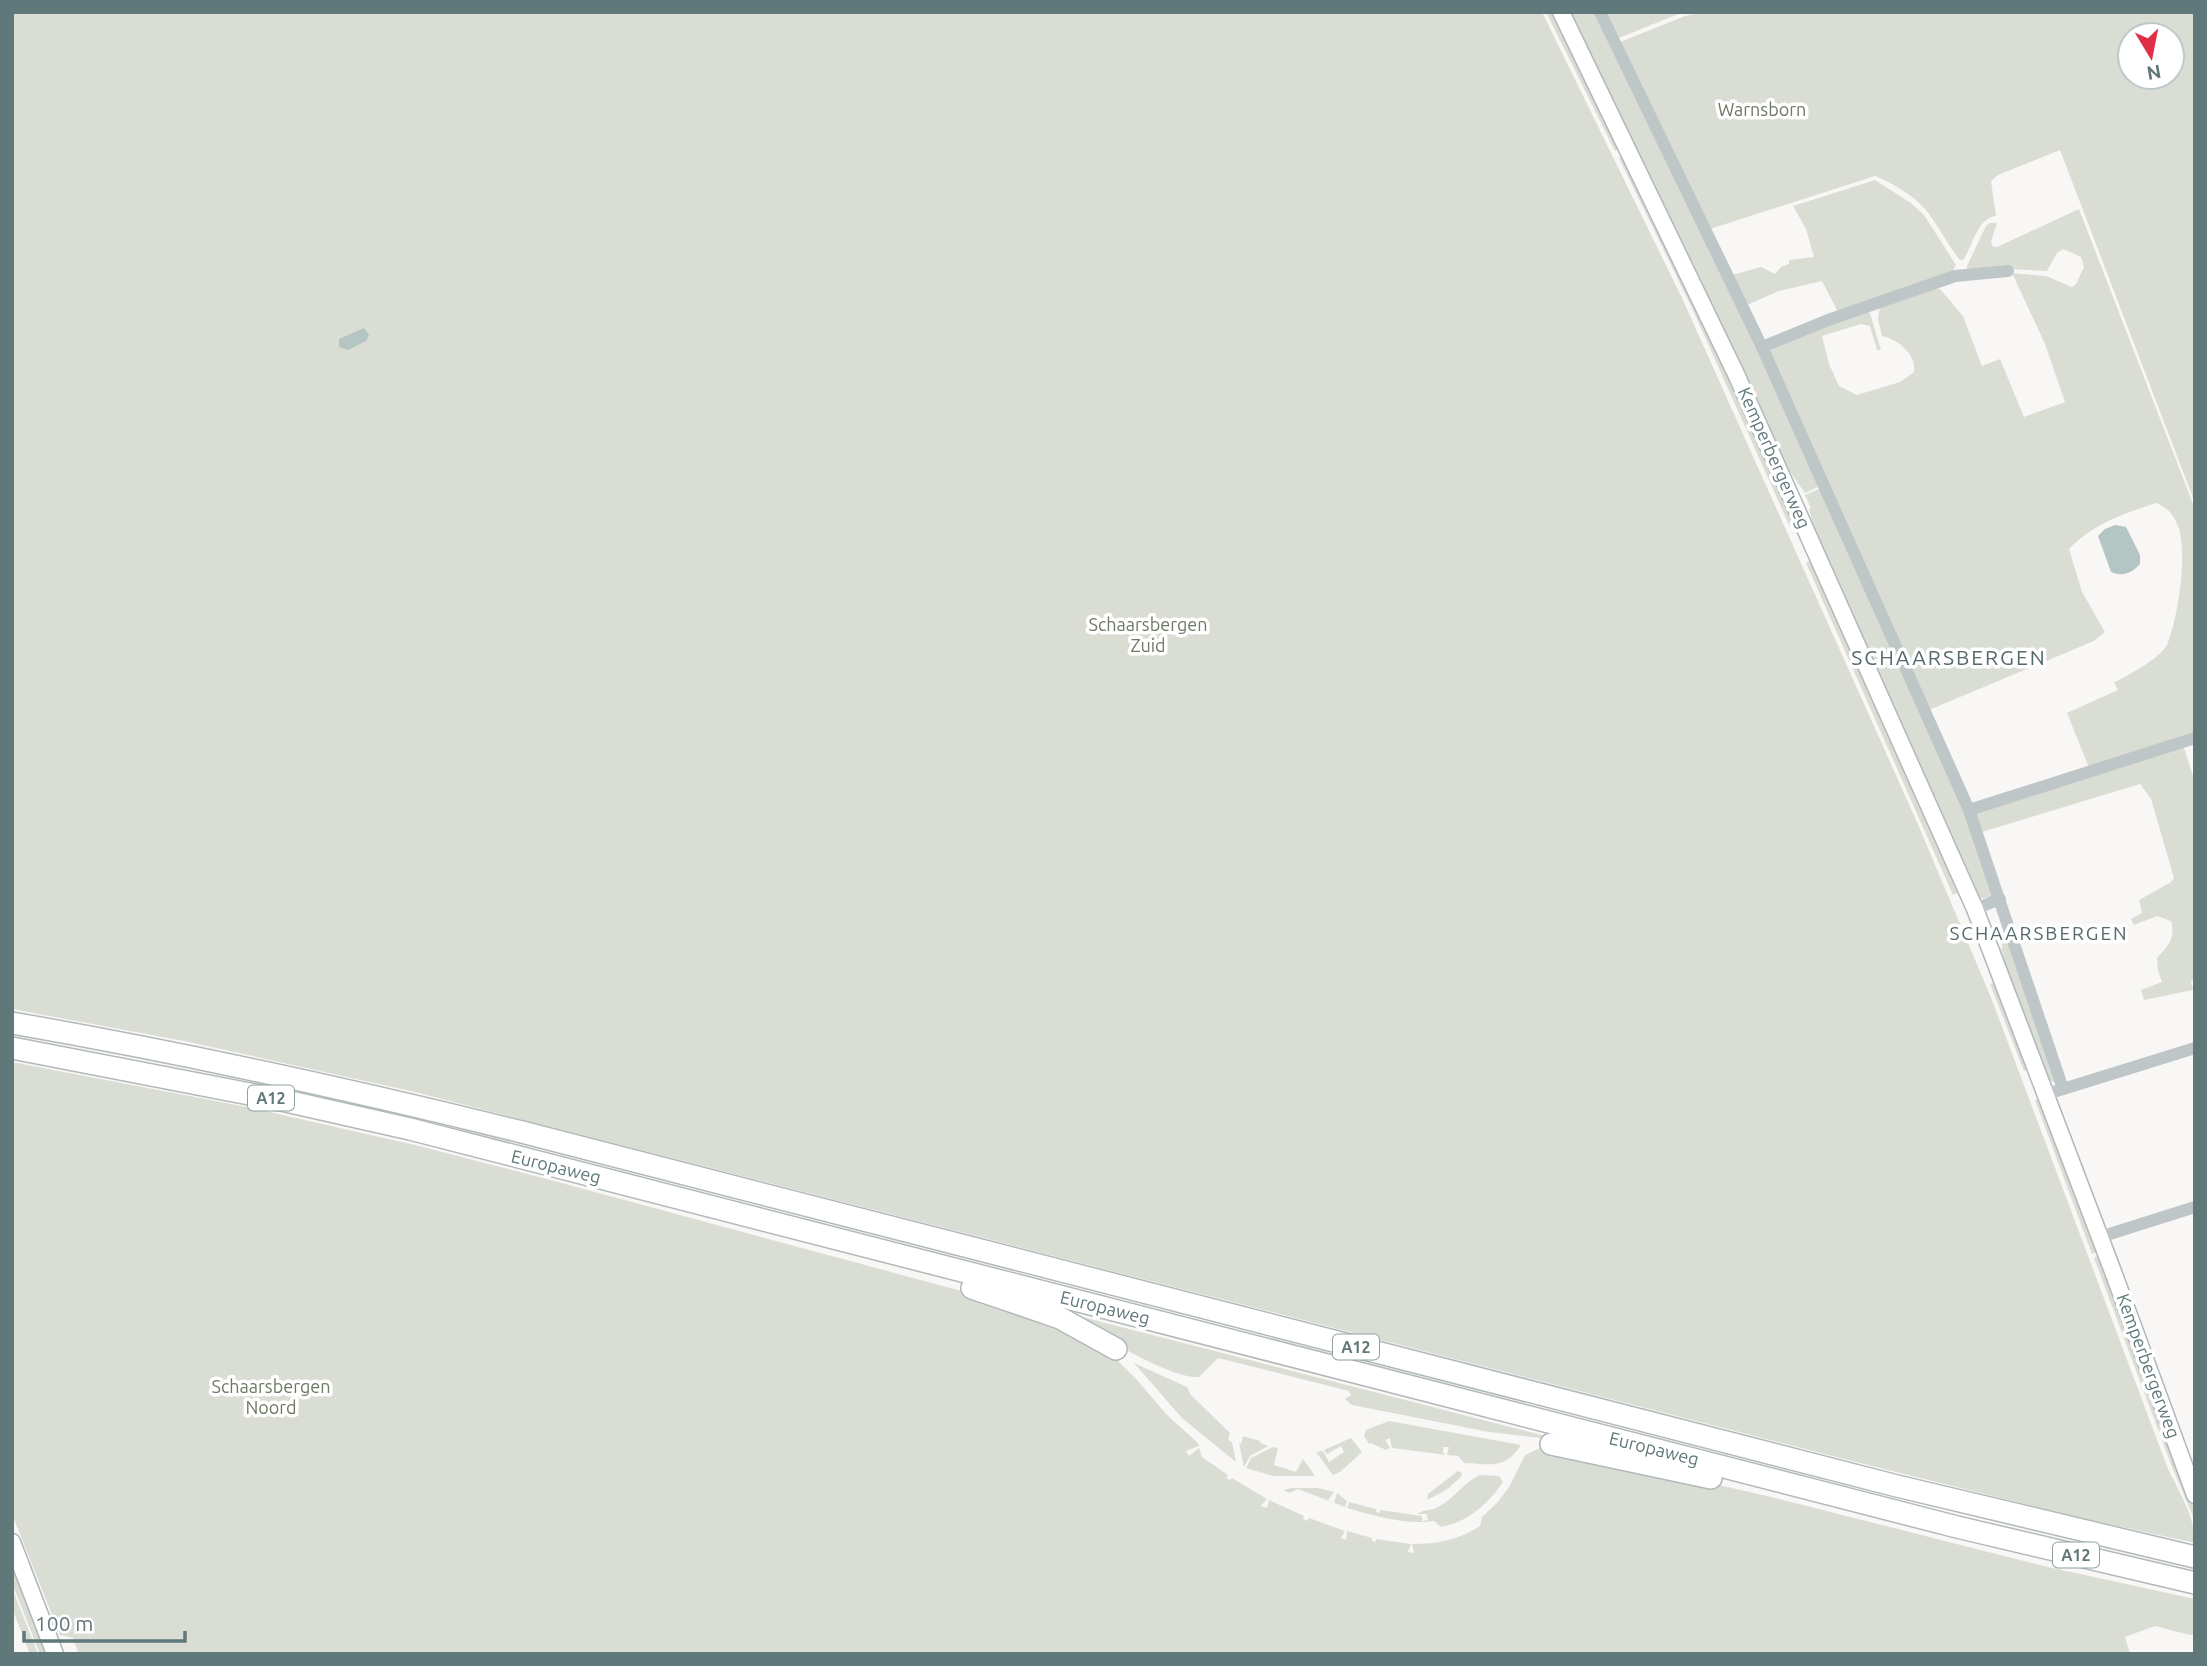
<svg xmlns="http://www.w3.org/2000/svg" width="2207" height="1666" font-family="Ubuntu,sans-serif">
	<rect width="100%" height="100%" fill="#f8f7f5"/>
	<g fill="#daddd4" fill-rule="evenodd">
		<path d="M12,12H1542L1682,298L1917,822L1992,1000L2168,1469C2179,1491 2195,1517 2195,1543L2077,1517L1852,1461L415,1092L189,1042L12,1009Z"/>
		<polygon points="1546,12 1555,12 1621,147 1615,151"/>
		<polygon points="1568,12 1596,12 1706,238 1820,486 1805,493 1781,459"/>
		<polygon points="1605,12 1683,12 1619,38"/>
		<path d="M1704,12H2195V503L2060,150L1998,175L1991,181L1996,216C1977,218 1973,246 1963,260H1960C1948,245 1940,229 1929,214C1918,198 1893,183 1875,176L1710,229L1620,42L1685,16ZM2130,35H2172V77H2130Z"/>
		<polygon points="1625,155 1781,486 1793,525 1790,527 1691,306 1619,158"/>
		<polygon points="1875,180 1911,203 1924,215 1956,265 1951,274 1839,314 1822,281 1779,291 1747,305 1732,275 1761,267 1775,274 1781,267 1789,264 1789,260 1814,257 1806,229 1793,206"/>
		<path d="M2079,209L2195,509V735L2090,770L2067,713L2118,690L2114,682C2127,677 2161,657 2167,645C2178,619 2188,552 2178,526C2174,515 2167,507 2156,503C2121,515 2096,522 2069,549L2082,592L2105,632L2094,641L1929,710L1770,354L1772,345L1864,311L1870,313L1881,350H1877L1870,326L1861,324L1822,336L1829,364L1839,386L1857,395L1900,382L1914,372C1917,355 1898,339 1882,336L1878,319L1880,306L1935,288L1940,289L1963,316L1982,366L2000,359L2024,417L2065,402L2045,344L2012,273L2046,276L2072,287L2076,284L2084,267L2081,257L2063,249L2057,253L2047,271L1991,268L1967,270V266L1986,226L1990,223H1997L1991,242L1993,247H1997Z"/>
		<polygon points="1821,488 1966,811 1994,892 1991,897 1978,899 1819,544 1809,509 1811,508 1805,495"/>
		<polygon points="1811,560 1961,891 1953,895 1806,563"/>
		<path d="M2178,746L2184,748L2195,782V979L2191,981L2193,990L2144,1000L2141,990L2162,982L2158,971L2157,958C2168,946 2176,938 2171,921L2157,916L2134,925L2131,919L2142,913L2139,900L2171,882L2174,878L2151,799L2140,784L1982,832L1975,814L1979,811Z"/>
		<polygon points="2006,929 2054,1081 2053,1082 2047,1080 2012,986 2001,948 2003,947 1998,933"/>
		<polygon points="1995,982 2032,1068 2024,1071 1990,984"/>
		<path d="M12,1062L247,1107L415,1145L558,1182L1013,1305L1110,1353L1137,1380L1166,1414L1198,1443L1199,1446L1186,1451L1189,1456L1199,1448L1202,1457L1228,1475L1226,1478L1230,1480L1232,1478L1267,1499L1261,1506L1267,1508L1269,1500L1304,1516L1303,1519L1307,1521L1309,1518L1345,1531L1341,1538L1346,1540L1347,1531L1372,1538V1541L1376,1542V1539L1411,1544L1408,1552L1414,1553L1412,1544C1437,1544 1459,1540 1480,1526L1482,1517L1497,1503L1509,1487L1525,1455L1542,1447L1593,1456L1767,1496L2048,1567L2195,1599V1634L2190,1635L2155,1626L2125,1637L2130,1654H79L73,1638L60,1635L12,1514Z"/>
		<polygon points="2043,1097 2100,1251 2092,1254 2035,1100"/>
		<polygon points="2101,1254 2179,1463 2195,1511 2195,1521 2172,1467 2094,1258"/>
		<path d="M1059,1311L1549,1437V1439L1489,1432L1352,1405L1345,1399L1351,1395L1349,1391L1218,1358L1199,1377C1167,1379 1090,1328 1059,1311Z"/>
		<polygon points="1134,1363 1187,1387 1191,1395 1230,1433 1228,1440 1232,1442 1236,1462 1182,1418"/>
		<path d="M1389,1421L1521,1445C1505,1470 1490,1464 1464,1463L1458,1456L1447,1455L1449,1447H1443V1453L1446,1455L1392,1448L1390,1438L1385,1440L1390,1448L1386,1450L1371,1443L1369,1444L1364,1436L1366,1430Z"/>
		<polygon points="1243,1436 1260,1441 1260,1443 1268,1446 1250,1456 1244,1467 1239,1443 1241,1444"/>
		<polygon points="1351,1438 1362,1452 1340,1472 1333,1475 1316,1452 1323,1451 1329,1462 1344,1452 1341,1446 1327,1454 1324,1450"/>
		<polygon points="1273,1447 1278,1448 1274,1465 1296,1472 1303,1459 1315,1476 1273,1476 1246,1468 1251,1458"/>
		<polygon points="1458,1471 1462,1473 1461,1477 1446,1490 1427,1500 1428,1494"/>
		<path d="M1480,1475L1499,1476L1503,1482C1488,1504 1468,1522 1441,1527L1434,1521C1405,1525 1375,1516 1347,1508L1349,1502L1376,1509V1512L1380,1513V1510L1422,1516V1521L1428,1520L1427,1514H1417C1424,1509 1431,1511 1438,1507C1454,1499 1464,1482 1480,1475Z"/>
		<polygon points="1292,1488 1318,1488 1334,1492 1328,1500 1334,1503 1337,1493 1347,1501 1345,1507 1298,1489 1289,1493 1284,1490"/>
		<polygon points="12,1557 50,1654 40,1654 12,1583"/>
		<polygon points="12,1588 38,1654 30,1654 12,1608"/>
	</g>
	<g fill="#b3c6c4">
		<polygon points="364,328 369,335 366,341 348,350 339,347 339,339"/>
		<path d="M2115,525L2126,527L2140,555V564C2132,573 2123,577 2111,572L2098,536L2105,529Z"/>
	</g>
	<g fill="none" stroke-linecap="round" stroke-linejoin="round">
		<defs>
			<g id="secondary">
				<polyline points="1561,12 1736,374 1975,909 2112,1269 2195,1495"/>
				<polyline points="12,1542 55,1654"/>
			</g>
			<g id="highway">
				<path d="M12,1023C184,1053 353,1090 522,1132L1897,1486L2195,1557"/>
				<polyline points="12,1048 286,1101 410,1129 1957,1527 2195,1583"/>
				<polyline points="972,1288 1060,1318 1116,1349"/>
				<polyline points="1551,1444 1711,1478"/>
			</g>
		</defs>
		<use href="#secondary" stroke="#afb9ba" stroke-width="19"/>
		<use href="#highway" stroke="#b2b9ba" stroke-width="24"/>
		<g stroke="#bec6c7" stroke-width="12">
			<polyline points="1600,12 1762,347 1969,810 2063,1089"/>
			<polyline points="1762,347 1828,320 1955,276 2008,271"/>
			<polyline points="1969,810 2195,738"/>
			<polyline points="1975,909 2000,899"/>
			<polyline points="2047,1094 2195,1048"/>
			<polyline points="2100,1237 2195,1207"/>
		</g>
		<use href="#secondary" stroke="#fff" stroke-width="16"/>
		<use href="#highway" stroke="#fff" stroke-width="21"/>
	</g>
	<g text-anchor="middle" stroke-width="7" stroke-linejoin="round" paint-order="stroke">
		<g fill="#fff" stroke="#8fa0a1" stroke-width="2">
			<rect x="248" y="1085.5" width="46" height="25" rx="5"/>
			<rect x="1333" y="1334.5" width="46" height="25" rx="5"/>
			<rect x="2053" y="1542.5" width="46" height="25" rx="5"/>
		</g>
		<g font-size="16" font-weight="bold" fill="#5f7879">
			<text x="271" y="1104">A12</text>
			<text x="1356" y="1353">A12</text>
			<text x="2076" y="1561">A12</text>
		</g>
		<g font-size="18" fill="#6e7862" stroke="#fff">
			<text x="1762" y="116">Warnsborn</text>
			<text x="1148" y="631">Schaarsbergen<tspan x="1148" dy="21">Zuid</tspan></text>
			<text x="271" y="1393">Schaarsbergen<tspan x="271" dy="21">Noord</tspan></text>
		</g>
		<g font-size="18" fill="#5f7879" stroke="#fff">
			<text transform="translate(1774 458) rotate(66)" y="6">Kemperbergerweg</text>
			<text transform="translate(556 1167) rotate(14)" y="6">Europaweg</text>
			<text transform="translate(1105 1308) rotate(14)" y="6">Europaweg</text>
			<text transform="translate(2148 1366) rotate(70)" y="6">Kemperbergerweg</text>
			<text transform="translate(1654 1449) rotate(14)" y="6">Europaweg</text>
		</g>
		<g font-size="19" letter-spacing="2" fill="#55696b" stroke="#fff">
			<text x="2039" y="940">SCHAARSBERGEN</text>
		</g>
		<g font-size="21" letter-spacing="2" fill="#55696b" stroke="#fff">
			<text x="1949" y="665">SCHAARSBERGEN</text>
		</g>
	</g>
	<rect width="2207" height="1666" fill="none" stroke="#5f7879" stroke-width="28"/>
	<g transform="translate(2151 56) rotate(170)"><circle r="33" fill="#ffffff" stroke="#bfc9c9" stroke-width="2"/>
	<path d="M0-5L12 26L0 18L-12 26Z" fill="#df2e47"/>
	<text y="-10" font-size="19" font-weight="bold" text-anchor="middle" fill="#5f7879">N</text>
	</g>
	<path d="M24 1631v10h161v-10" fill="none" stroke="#5f7879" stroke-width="3.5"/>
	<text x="35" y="1631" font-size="21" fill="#5f7879" stroke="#ffffff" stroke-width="5" paint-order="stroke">100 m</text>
</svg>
